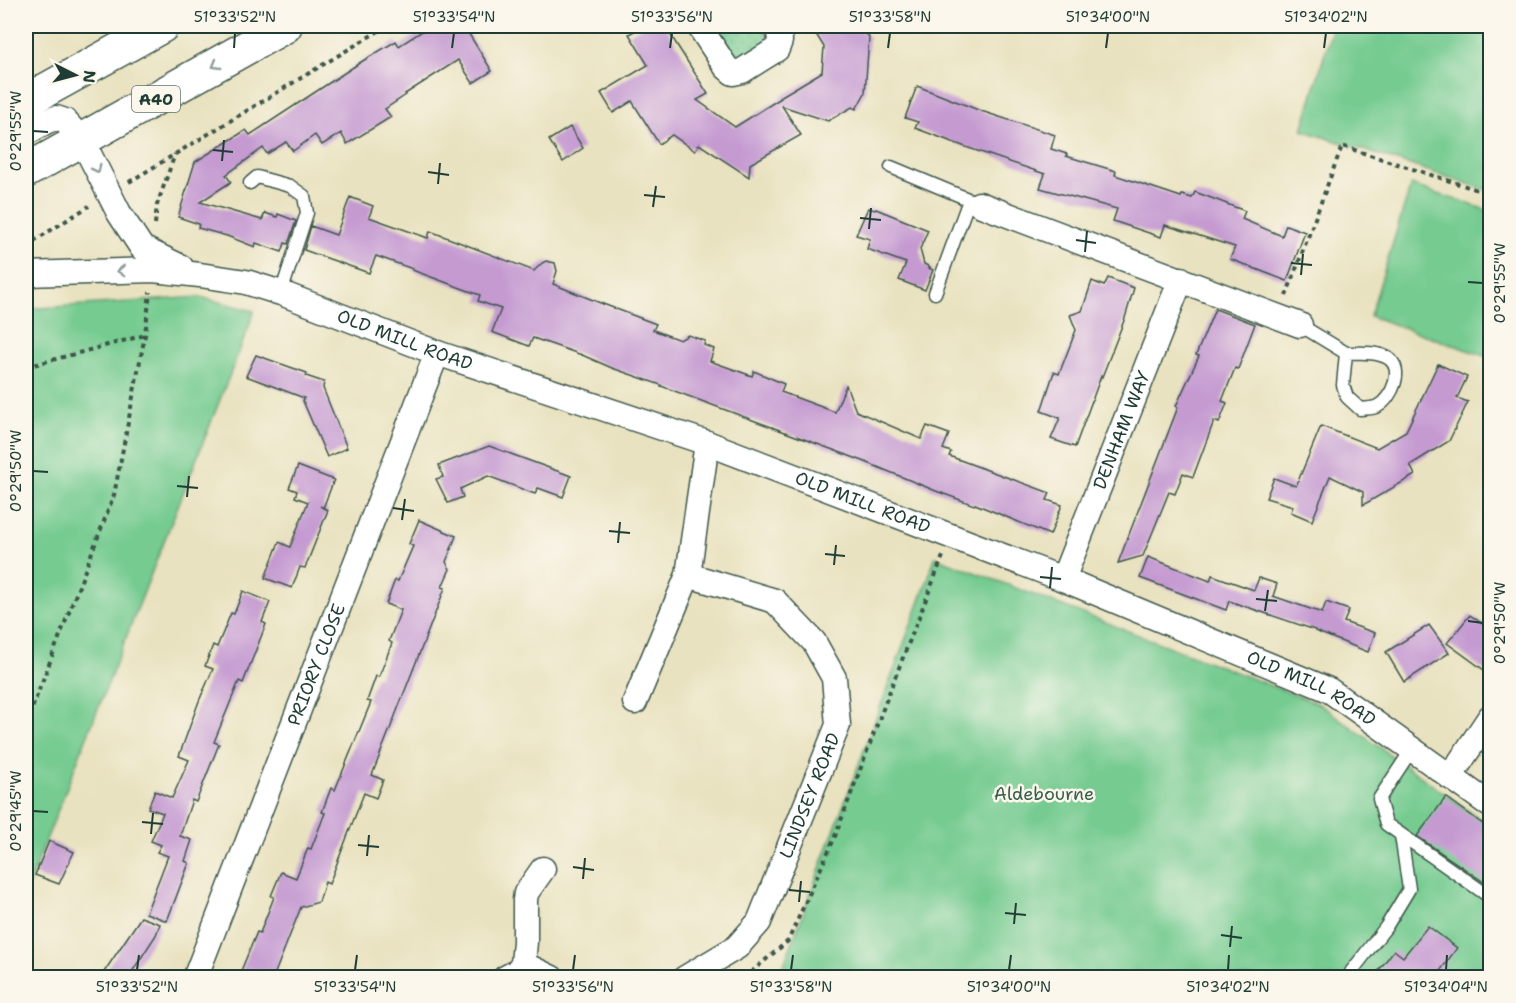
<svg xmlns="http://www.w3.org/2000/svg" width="1516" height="1003" font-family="'Shantell Sans',sans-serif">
	<defs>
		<pattern id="grass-dots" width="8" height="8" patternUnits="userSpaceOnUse" patternTransform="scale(1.5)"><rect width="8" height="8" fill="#75cb90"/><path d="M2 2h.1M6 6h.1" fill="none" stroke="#5fa676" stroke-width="1.8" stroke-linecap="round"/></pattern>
	</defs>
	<rect width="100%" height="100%" fill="#fbf7ec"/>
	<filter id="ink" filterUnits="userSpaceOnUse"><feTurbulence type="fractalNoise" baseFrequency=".0167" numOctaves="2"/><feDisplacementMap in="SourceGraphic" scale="12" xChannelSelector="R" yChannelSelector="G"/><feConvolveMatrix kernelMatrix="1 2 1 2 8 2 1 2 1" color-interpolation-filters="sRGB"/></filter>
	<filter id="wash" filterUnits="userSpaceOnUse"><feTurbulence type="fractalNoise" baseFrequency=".008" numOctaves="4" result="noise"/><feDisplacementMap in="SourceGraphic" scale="24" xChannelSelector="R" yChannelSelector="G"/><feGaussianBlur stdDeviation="1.35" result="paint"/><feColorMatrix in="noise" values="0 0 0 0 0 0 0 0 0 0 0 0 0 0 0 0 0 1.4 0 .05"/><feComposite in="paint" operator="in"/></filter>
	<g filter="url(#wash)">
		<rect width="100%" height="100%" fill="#e9e2c0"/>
		<path fill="url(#grass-dots)" stroke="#4a8462" stroke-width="1.5" d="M713,26H761L767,35L768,43L740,61C730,56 719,35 713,26Z"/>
		<g fill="#75cb90" stroke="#4a8462" stroke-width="1.5">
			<polygon points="1333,26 1490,26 1490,191 1302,130"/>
			<polygon points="1411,185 1490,211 1490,358 1370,316"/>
			<polygon points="200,297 254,311 251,321 26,891 26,309"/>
			<polygon points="935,557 1319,704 1490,826 1490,977 779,978 928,579"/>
		</g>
		<g id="blocks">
			<g fill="#c49ad1">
				<polygon points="430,26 464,26 492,71 473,83 458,60 405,94 406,95 385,109 391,117 347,144 341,133 322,145 315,135 293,151 286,142 267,154 263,148 226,175 231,182 200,202 262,220 265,213 277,217 278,214 296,221 288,244 285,243 282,252 256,243 255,247 227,236 198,228 199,224 178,217 195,162 246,130 250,135 361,62 396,41 399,46"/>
				<polygon points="643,26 665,26 708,94 697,100 735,127 781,98 780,97 822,72 824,47 811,26 857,26 869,37 865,93 856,109 852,107 828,121 782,106 801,135 750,164 749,177 699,144 695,151 672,135 659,144 632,101 613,113 601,93 648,65 629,34"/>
				<polygon points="917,86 981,111 1055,135 1051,149 1067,154 1066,156 1116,171 1115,175 1181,197 1182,195 1192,198 1195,192 1214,199 1245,211 1242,219 1282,236 1286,225 1305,232 1287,281 1230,259 1235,247 1165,225 1161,237 1113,221 1117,209 1040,188 1045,174 963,146 915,128 918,122 905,118"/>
				<polygon points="570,127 583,148 563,162 549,140"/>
				<polygon points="350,197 373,206 369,217 428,238 430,231 534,271 542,263 546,261 555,263 557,271 553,284 603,304 656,324 653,330 680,340 688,335 705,341 704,345 714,349 710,361 752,376 754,371 784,384 781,392 835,412 846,385 856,411 921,439 927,426 949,434 943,449 951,452 949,456 1050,493 1047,500 1062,505 1050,535 975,504 974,505 936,491 863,461 661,386 661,385 612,368 582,355 533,338 529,346 492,332 501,309 478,301 480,295 412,270 413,269 376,256 369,273 304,250 311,226 336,235"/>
				<polygon points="868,208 875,210 876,209 928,230 920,249 924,264 930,267 929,268 933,270 925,290 899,280 906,263 867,249 870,239 856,235"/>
				<polygon points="1108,278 1134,288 1125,318 1102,377 1101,376 1075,447 1051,439 1060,418 1041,411 1054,372 1059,374 1076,330 1070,315 1082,311 1092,281 1104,286"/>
				<polygon points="1215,309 1255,324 1238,369 1235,368 1222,401 1227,403 1219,423 1214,421 1193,477 1183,473 1175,494 1169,492 1143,556 1118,563 1178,407 1176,406 1199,356 1196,355"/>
				<polygon points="256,355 307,373 306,376 324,382 323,388 347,448 327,457 303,401 304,398 246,376"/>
				<polygon points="1438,364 1467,377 1457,398 1468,402 1449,441 1410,465 1415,475 1363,505 1363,492 1330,476 1312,521 1291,512 1293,506 1266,498 1274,478 1296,486 1321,426 1377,448 1406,431"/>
				<polygon points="489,446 571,476 563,497 538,488 535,494 488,476 460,489 463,497 448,503 436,479 443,477 439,465"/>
				<polygon points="298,466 334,480 323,508 320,506 328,510 305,568 300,567 292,588 265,578 279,542 290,547 308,502 295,497 297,491 289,488"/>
				<polygon points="419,520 456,536 446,562 450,569 442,587 445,588 372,775 383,780 376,798 364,793 329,884 325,882 319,902 301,907 273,978 238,978 257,932 260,933 274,897 271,896 281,872 296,878 308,848 311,849 325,813 322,812 331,788 335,790 371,702 367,701 376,676 379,677 392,643 389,641 401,610 386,604 395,580 398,581 413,546 409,544"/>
				<polygon points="1148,557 1210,581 1212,575 1254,590 1259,578 1277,584 1273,596 1322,613 1326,602 1349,610 1344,622 1375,633 1368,652 1315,631 1315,630 1229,601 1226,610 1140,578"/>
				<polygon points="243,591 270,602 262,622 266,624 243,683 239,681 214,742 219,744 196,802 192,800 180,836 192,840 185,861 189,863 167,921 146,913 168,856 157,852 161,845 151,841 163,813 148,808 155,791 172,798 189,760 179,756 199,701 213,669 205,666 213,645 217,647 231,613 234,614"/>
				<polygon points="1470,615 1491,630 1491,675 1447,643"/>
				<polygon points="1429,625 1449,653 1404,682 1386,652"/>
				<polygon points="1446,797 1491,830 1491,887 1417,836"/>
				<polygon points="49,841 74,852 59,884 35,875"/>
				<polygon points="141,917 160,924 156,935 128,978 100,978"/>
				<polygon points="1428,926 1457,948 1435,978 1373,978 1394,950 1403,957"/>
			</g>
		</g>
	</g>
	<g filter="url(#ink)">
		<use href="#blocks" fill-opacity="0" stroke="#3d5649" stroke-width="1.5"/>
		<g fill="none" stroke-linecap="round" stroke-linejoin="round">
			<defs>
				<g id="service">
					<polyline points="891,167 975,202"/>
					<polyline points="250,183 257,177 290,186 304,196 307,213 281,293"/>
					<polyline points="935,293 969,200"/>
					<path d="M1300,325L1346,353L1343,385L1347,397L1360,409C1366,408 1373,409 1378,406C1392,398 1405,369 1388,358C1376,351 1359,353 1346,353"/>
					<polyline points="1412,749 1379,799 1386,824 1490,897"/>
					<polyline points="1358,978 1351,972 1386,927 1409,889 1401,835"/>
				</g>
				<g id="minor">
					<polyline points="699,26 726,67 733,73 742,71 777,49 780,41 779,32 775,26"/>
					<polyline points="26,133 47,121 56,118 65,121 82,140 119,213 142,248 181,267"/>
					<polyline points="979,204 1300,325"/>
					<path id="s1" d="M26,274L153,270L200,275L246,282L281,293L437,353L707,443L1063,579L1329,690L1490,805"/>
					<path id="s2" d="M1063,579L1181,279"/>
					<polyline points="635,702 688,575"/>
					<polyline points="1450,777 1490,717"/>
					<polyline points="523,964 552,978"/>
					<path id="s3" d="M195,978L437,353"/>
					<polyline points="505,978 518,971 523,964 525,942 525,900 526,893 543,869"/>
					<path id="s4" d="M685,978L737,947L759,922L838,725L834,678L814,642L775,601L688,575L707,443"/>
				</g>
				<g id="trunk">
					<polyline points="26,101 162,26"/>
					<polyline points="26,171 285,26"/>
				</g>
			</defs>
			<use href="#service" stroke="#3d5649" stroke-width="15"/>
			<use href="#minor" stroke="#3d5649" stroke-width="27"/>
			<use href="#trunk" stroke="#3d5649" stroke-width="36"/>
			<g stroke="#3d5649" stroke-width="4" stroke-dasharray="4.5 4.5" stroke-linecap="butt">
				<polyline points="129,182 387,26"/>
				<polyline points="155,224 157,205 175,154"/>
				<polyline points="26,246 89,206"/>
				<polyline points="1286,296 1342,146 1490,194"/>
				<polyline points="26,367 145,335"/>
				<polyline points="26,724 114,495 145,335 150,292"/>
				<polyline points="744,978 788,941 834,839 889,693 943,556"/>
				<polyline points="1489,978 1490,976"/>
			</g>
			<use href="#service" stroke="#fff" stroke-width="12"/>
			<use href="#minor" stroke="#fff" stroke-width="24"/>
			<use href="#trunk" stroke="#fff" stroke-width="33"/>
		</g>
		<defs><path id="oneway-chevron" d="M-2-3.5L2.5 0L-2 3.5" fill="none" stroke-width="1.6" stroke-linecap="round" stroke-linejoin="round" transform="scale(1.5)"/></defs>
		<g stroke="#8f9e9a">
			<use href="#oneway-chevron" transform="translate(216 65) rotate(150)"/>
			<use href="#oneway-chevron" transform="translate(97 169) rotate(63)"/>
			<use href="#oneway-chevron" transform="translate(121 271) rotate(178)"/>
		</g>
	</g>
	<path fill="none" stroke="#1f3d34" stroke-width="2" d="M234,48L235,33M452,48L454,33M670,48L672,33M888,48L890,33M1106,48L1108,33M1324,48L1326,33M33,131L48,132M213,150L233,152M222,161L224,140M428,172L449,175M438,184L440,163M644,195L665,197M653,207L656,186M860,218L881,220M869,229L871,208M1076,240L1096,243M1085,252L1087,231M1291,263L1312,265M1301,275L1303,254M1468,282L1483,283M33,471L48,472M177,486L198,488M187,497L189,476M393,508L414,511M402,520L405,499M609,531L630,533M618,543L620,522M825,554L845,556M834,565L836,545M1040,577L1061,579M1050,588L1052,567M1256,599L1277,601M1265,611L1268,590M1468,621L1483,623M33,811L48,812M142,822L163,824M151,834L153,813M358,845L379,847M367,856L369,835M573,867L594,870M583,879L585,858M789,890L810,892M799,902L801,881M1005,913L1026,915M1014,924L1016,903M1221,935L1242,938M1230,947L1232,926M137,970L139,955M355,970L357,955M573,970L575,955M791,970L793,955M1009,970L1011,955M1228,970L1229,955M1446,970L1447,955"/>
	<g text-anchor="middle" stroke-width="5" stroke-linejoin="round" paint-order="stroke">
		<rect fill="#fbf7ec" stroke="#61756b" stroke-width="1.5" x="132" y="86" width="48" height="26" rx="4.5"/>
		<g font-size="16" font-weight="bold" fill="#1f3d34">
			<text x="156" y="105">A40</text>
		</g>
		<g font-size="18" fill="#1f3d34" stroke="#fbf7ec">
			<text dy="6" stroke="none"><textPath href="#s1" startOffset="390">OLD MILL ROAD</textPath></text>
			<text dy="6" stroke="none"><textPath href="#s2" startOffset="160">DENHAM WAY</textPath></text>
			<text dy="6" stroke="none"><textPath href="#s1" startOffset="876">OLD MILL ROAD</textPath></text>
			<text dy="6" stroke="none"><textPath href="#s3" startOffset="336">PRIORY CLOSE</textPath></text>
			<text dy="6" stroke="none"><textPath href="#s1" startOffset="1362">OLD MILL ROAD</textPath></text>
			<text dy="6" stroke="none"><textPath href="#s4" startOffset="230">LINDSEY ROAD</textPath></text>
		</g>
		<g font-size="18" fill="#34604b" stroke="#fbf7ec">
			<text x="1044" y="800">Aldebourne</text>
		</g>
	</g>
	<rect width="1516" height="1003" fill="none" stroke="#fbf7ec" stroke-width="66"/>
	<g transform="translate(75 75) rotate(96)" stroke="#fbf7ec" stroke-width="4.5" paint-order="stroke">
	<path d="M0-4.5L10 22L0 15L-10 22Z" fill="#1f3d34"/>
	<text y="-9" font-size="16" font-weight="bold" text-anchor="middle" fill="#1f3d34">N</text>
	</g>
	<rect x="33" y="33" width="1450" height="937" fill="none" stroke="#1f3d34" stroke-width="2"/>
	<g font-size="15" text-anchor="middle" fill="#1f3d34">
		<text x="235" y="22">51°33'52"N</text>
		<text x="454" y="22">51°33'54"N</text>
		<text x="672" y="22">51°33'56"N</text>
		<text x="890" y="22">51°33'58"N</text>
		<text x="1108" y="22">51°34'00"N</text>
		<text x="1326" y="22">51°34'02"N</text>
		<text transform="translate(16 131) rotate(-90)" y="5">0°29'55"W</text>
		<text transform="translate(1500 283) rotate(-90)" y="5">0°29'55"W</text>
		<text transform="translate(16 471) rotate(-90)" y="5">0°29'50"W</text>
		<text transform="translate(1500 623) rotate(-90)" y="5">0°29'50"W</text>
		<text transform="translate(16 811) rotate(-90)" y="5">0°29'45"W</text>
		<text x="137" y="992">51°33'52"N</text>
		<text x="355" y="992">51°33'54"N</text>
		<text x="573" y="992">51°33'56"N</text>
		<text x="791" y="992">51°33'58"N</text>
		<text x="1009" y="992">51°34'00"N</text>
		<text x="1228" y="992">51°34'02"N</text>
		<text x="1446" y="992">51°34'04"N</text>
	</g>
</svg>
